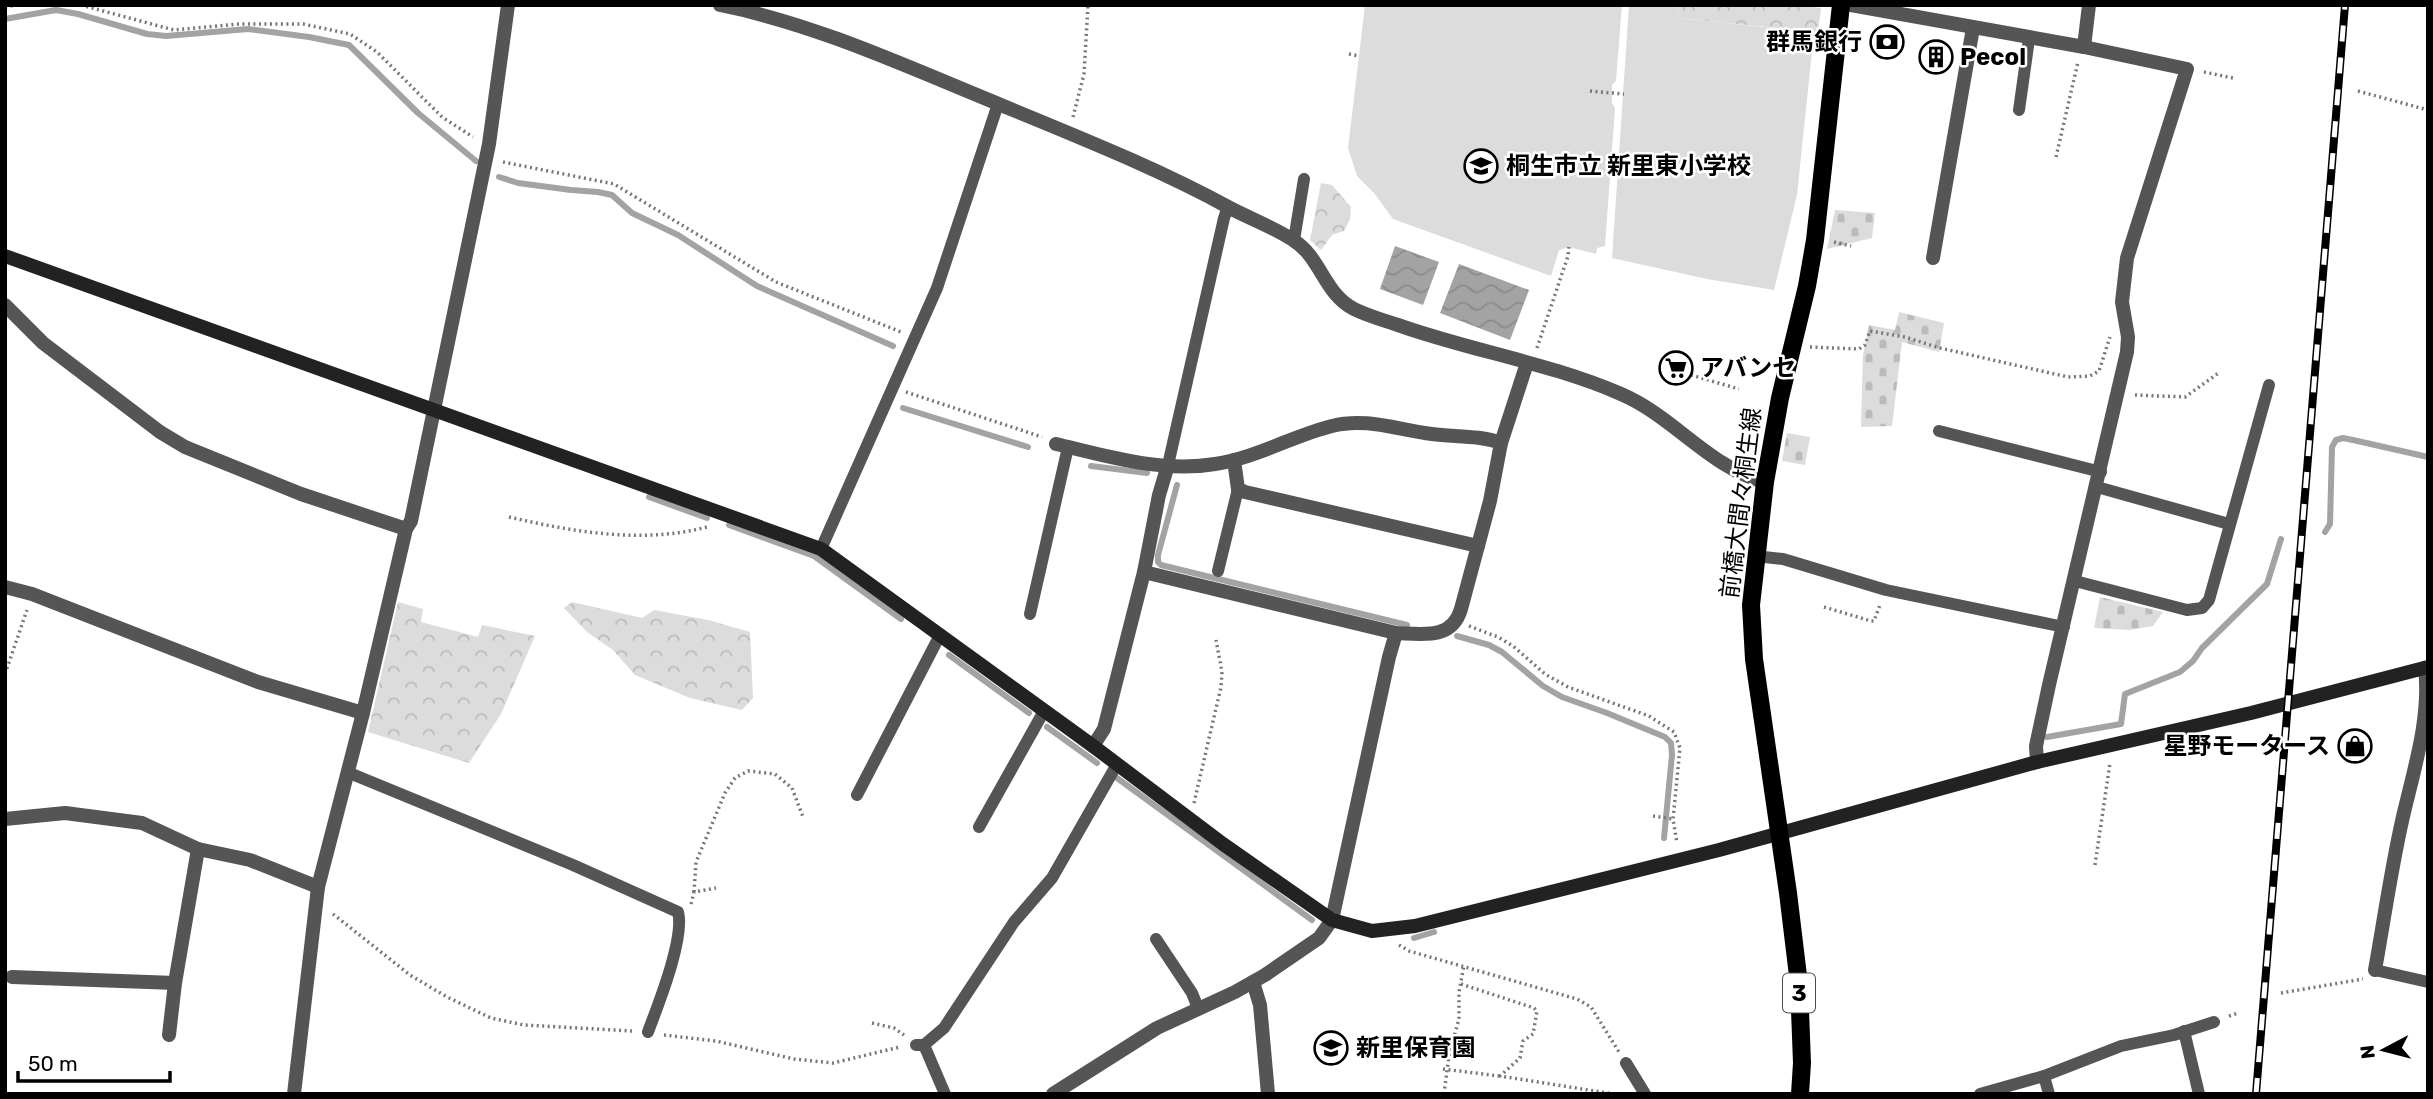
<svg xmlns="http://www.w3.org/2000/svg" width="2433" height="1099" font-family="Rubik,'Noto Sans JP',sans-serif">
	<defs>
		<pattern id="forest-crowns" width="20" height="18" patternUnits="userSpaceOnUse" patternTransform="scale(1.75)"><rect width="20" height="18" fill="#dcdcdc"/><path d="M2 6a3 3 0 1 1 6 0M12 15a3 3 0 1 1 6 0" fill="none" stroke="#bbb"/></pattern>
		<pattern id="cemetery-stones" width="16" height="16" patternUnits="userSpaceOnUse" patternTransform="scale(1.75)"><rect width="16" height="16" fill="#dcdcdc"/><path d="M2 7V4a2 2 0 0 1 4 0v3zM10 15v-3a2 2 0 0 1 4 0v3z" fill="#bbb"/></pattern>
		<pattern id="water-waves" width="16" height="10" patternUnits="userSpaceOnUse" patternTransform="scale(1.75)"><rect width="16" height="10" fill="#a3a3a3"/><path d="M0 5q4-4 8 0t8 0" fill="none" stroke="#8b8b8b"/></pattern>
	</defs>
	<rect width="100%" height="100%" fill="#fff"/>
	<g fill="url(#forest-crowns)">
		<polygon points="1679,5 1795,5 1821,8 1818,32 1677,18"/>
		<polygon points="1321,183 1332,185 1351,207 1350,219 1344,231 1332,235 1321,250 1310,240"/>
		<polygon points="398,602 423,609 421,622 478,637 482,625 535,636 501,714 469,763 368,732"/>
		<polygon points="572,602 642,618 654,610 708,620 750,632 753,698 742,710 690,698 635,675 613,650 587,632 564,608"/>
	</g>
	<g fill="url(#cemetery-stones)">
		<polygon points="1835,210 1875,213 1872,238 1827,249"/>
		<polygon points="1899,312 1944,323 1939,352 1902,342 1892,426 1861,427 1863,355 1869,325 1895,330"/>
		<polygon points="1787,433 1810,437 1805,465 1782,461"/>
		<polygon points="2100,597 2163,612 2153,626 2129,630 2094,628"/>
	</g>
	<g fill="#dcdcdc">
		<polygon points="1365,5 1622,5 1616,81 1612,85 1612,103 1615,108 1605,246 1597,248 1596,254 1569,247 1559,250 1551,276 1393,219 1374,193 1357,176 1348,148"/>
		<polygon points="1629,5 1679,5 1677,18 1814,32 1797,195 1774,290 1707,279 1612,258"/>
	</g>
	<g fill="url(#water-waves)">
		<polygon points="1395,246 1439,262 1423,305 1380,289"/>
		<polygon points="1459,264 1529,290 1510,340 1440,313"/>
	</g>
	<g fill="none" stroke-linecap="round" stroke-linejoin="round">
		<g stroke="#a3a3a3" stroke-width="6">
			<polyline points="5,19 56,10 78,14 147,34 166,36 248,29 309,37 349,45 418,113 476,161"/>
			<polyline points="499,177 518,183 571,190 598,192 612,195 632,213 678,235 757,286 893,346"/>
			<polyline points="903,408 1028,447"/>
			<polyline points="1091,466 1147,473"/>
			<polyline points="1177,485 1158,555 1158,562 1161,565 1407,625"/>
			<polyline points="649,497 707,518"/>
			<polyline points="729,525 814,556 901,619"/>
			<polyline points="2325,532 2330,524 2332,447 2336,440 2343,438 2353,440 2428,457"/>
			<polyline points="1457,636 1489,645 1502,652 1543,686 1562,697 1607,713 1665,737 1671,743 1672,755 1664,838"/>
			<polyline points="949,655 1029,713"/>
			<polyline points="1047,727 1097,763"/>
			<polyline points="2047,737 2121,724 2125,694 2180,672 2193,661 2202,648 2267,584 2281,539"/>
			<polyline points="1117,778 1312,920"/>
			<polyline points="1414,938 1434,932"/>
		</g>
		<g stroke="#777" stroke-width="3.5" stroke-dasharray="2 3.5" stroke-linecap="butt">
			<polyline points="81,5 174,30 239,24 303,24 350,34 377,52 442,117 473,137"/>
			<polyline points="5,7 16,5"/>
			<polyline points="1349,54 1359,56"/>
			<polyline points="2204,72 2233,78"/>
			<polyline points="1590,91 1624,94"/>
			<polyline points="2358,91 2428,110"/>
			<polyline points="1073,117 1084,74 1088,5"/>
			<polyline points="2056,157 2078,62"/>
			<polyline points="503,162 614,184 776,282 901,332"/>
			<polyline points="1834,242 1851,246"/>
			<polyline points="1810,347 1859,349 1865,345 1870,331 1905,337 1940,348 2068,377 2090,376 2099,371 2110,337"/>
			<polyline points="1537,348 1568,256 1569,247"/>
			<polyline points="1691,375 1739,389"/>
			<polyline points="906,392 1042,437"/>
			<polyline points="2135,395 2185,397 2220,372"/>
			<path d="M509,517C574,532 642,544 707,527"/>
			<polyline points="1824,607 1871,621 1874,621 1880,605"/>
			<polyline points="1469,626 1498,637 1513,646 1545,674 1568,687 1649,716 1674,732 1680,748 1673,819 1677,843"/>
			<polyline points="5,674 27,610"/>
			<polyline points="1194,803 1221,687 1222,672 1216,640"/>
			<polyline points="1653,816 1673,819"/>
			<polyline points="2095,865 2110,763"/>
			<polyline points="694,892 696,862 725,793 735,778 748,771 775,774 792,788 803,817"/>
			<polyline points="691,904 694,892 716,888"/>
			<polyline points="333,914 410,975 447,997 491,1018 524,1025 632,1031"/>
			<polyline points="1399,945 1409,951 1577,999 1591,1007 1619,1052"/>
			<polyline points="1461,984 1534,1008 1537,1011 1533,1034 1523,1041 1520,1058 1500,1076 1614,1094"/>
			<polyline points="2281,993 2363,979"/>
			<polyline points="2229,1016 2238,1013"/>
			<polyline points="872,1023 894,1028 904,1035"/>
			<polyline points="664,1035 716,1041 794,1059 833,1063 900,1047"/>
			<polyline points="1443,1069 1499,1076"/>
			<polyline points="1387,1094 1414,1094"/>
			<polyline points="1444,1094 1449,1055 1459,1019 1459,992 1464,965"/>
		</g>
		<g stroke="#555" stroke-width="12">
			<polyline points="2019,110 2029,39"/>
			<polyline points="1294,240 1304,179"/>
			<polyline points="1939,431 2101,472"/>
			<polyline points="1168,465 1224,218 1228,207"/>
			<polyline points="2097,487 2229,524"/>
			<polyline points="821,549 937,288 998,104"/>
			<polyline points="1755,556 1783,559 1886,590 2064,627"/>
			<polyline points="1218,571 1238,489"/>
			<polyline points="2075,581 2187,610 2202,608 2209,600 2269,385"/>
			<polyline points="1030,614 1068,447"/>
			<path d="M347,772L573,865L678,912C685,938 658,1005 648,1032"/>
			<polyline points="857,795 940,635"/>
			<polyline points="979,827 1044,711"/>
			<polyline points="1156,939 1192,993 1198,1008"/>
			<polyline points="2375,970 2428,982"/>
			<polyline points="2184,1031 2199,1094"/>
			<polyline points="916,1045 924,1045 944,1028 1014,922 1052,878 1116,766"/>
			<polyline points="924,1045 945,1094"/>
			<polyline points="1626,1063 1645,1094"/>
			<polyline points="2044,1076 2049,1094"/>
			<polyline points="1980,1094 2044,1076 2121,1046 2174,1035 2214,1022"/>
		</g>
		<g stroke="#555" stroke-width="14">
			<path d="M720,5C816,24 910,68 1001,105C1078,137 1157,168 1230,208C1251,219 1273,227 1293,240C1321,257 1324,294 1354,309C1368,316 1383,320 1398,325C1471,351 1550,363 1621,394C1673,416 1710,468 1765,482"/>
			<polyline points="1851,5 2084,47 2187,69 2127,258 2122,302 2128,337 2127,352 2049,685 2036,746 2037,762"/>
			<polyline points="2084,47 2089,5"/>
			<polyline points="1933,258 1973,28"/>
			<polyline points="5,305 43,343 160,432 185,447 301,494 406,529"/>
			<path d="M1056,444C1106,456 1162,473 1215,464C1256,458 1292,436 1332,426C1366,417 1398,430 1432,434C1455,437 1479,435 1501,443"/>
			<polyline points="1234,460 1238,489 1245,492 1478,546"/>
			<path d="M1144,572L1396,633C1423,634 1452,640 1461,609L1490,501L1501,443L1527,363"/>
			<polyline points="5,587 32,594 258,682 363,713"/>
			<polyline points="1093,746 1104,729 1144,572 1159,495 1168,465"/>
			<polyline points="5,819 65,813 142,823 198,849 250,860 318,887"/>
			<path d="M2375,970C2384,920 2391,870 2402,821C2413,772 2431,719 2425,668"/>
			<polyline points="12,977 175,983"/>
			<polyline points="1253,982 1260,1005 1268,1094"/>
			<polyline points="169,1035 175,983 198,849"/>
			<polyline points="294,1094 318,887 363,713 406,529 411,521 489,144 508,5"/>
			<polyline points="1053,1094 1157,1028 1235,992 1265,975 1319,938 1332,920 1389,657 1396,633"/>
		</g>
		<polyline stroke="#222" stroke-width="14" points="5,256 821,549 1093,746 1223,844 1332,920 1372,931 1415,926 1719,850 2037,762 2251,713 2428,667"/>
		<polyline stroke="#000" stroke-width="18" points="1800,1094 1802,1063 1799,984 1788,893 1754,659 1751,605 1765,482 1780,398 1807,286 1815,240 1841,5"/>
		<defs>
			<polyline id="rail" points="2256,1094 2345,5"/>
		</defs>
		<use href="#rail" stroke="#000" stroke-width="8"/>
		<use href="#rail" stroke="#fff" stroke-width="5" stroke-dasharray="16" stroke-linecap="butt"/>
	</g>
	<defs>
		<symbol id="bank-ring" viewBox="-11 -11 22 22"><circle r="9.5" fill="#fff" stroke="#000" stroke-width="1.5"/><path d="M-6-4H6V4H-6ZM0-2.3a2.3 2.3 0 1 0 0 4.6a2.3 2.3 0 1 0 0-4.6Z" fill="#000"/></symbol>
		<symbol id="building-ring" viewBox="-11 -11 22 22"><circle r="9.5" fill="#fff" stroke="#000" stroke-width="1.5"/><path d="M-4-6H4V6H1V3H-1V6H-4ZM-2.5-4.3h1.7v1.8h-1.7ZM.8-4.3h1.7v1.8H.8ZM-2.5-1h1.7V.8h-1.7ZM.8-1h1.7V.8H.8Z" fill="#000"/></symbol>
		<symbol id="school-ring" viewBox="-11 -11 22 22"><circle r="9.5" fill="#fff" stroke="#000" stroke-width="1.5"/><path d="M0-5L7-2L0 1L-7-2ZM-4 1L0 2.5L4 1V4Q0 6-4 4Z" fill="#000"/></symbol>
		<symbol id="supermarket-ring" viewBox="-11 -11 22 22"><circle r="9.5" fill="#fff" stroke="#000" stroke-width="1.5"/><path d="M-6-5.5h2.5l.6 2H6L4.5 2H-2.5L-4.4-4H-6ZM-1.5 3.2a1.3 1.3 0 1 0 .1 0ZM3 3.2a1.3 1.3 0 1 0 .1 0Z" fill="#000"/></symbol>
		<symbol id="shop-ring" viewBox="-11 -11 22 22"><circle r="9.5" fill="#fff" stroke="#000" stroke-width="1.5"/><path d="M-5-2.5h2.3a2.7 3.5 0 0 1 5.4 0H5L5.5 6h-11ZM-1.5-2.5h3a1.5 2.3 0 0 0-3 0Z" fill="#000"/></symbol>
	</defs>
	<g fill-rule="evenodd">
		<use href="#bank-ring" x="1868" y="23" width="38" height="38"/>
		<use href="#building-ring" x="1917" y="38" width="38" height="38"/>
		<use href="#school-ring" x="1462" y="147" width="38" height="38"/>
		<use href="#supermarket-ring" x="1657" y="349" width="38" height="38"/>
		<use href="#shop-ring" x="2336" y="727" width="38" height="38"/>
		<use href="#school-ring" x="1312" y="1029" width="38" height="38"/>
	</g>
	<g text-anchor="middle" stroke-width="5" stroke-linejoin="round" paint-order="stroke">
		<rect fill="#fff" stroke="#4c4c4c" stroke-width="2" x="1783" y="973.5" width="32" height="39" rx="5"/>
		<g font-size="23" font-weight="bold" fill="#000">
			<text x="1799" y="1001">3</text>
		</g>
		<g font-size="24" font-weight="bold" fill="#000" stroke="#fff" text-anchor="start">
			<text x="1862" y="50" text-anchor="end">群馬銀行</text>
			<text x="1960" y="65">Pecol</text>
			<text x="1506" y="174">桐生市立 新里東小学校</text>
			<text x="1700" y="376">アバンセ</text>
			<text x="2330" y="754" text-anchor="end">星野モータース</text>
			<text x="1356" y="1056">新里保育園</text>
		</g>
		<g font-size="24" fill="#000" stroke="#fff">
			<text transform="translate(1741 503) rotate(-83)" y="8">前橋大間々桐生線</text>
		</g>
	</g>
	<rect width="2433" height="1099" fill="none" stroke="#000000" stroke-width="14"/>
	<g transform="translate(2384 1050) rotate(263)" stroke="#ffffff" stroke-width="5" paint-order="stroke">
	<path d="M0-5L12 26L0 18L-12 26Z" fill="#000000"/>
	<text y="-10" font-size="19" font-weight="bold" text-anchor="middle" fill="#000000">N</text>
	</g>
	<path d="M18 1071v10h152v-10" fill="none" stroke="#000000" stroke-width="3.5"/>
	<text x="28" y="1071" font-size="21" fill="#000000" stroke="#ffffff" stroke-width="5" paint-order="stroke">50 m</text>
</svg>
